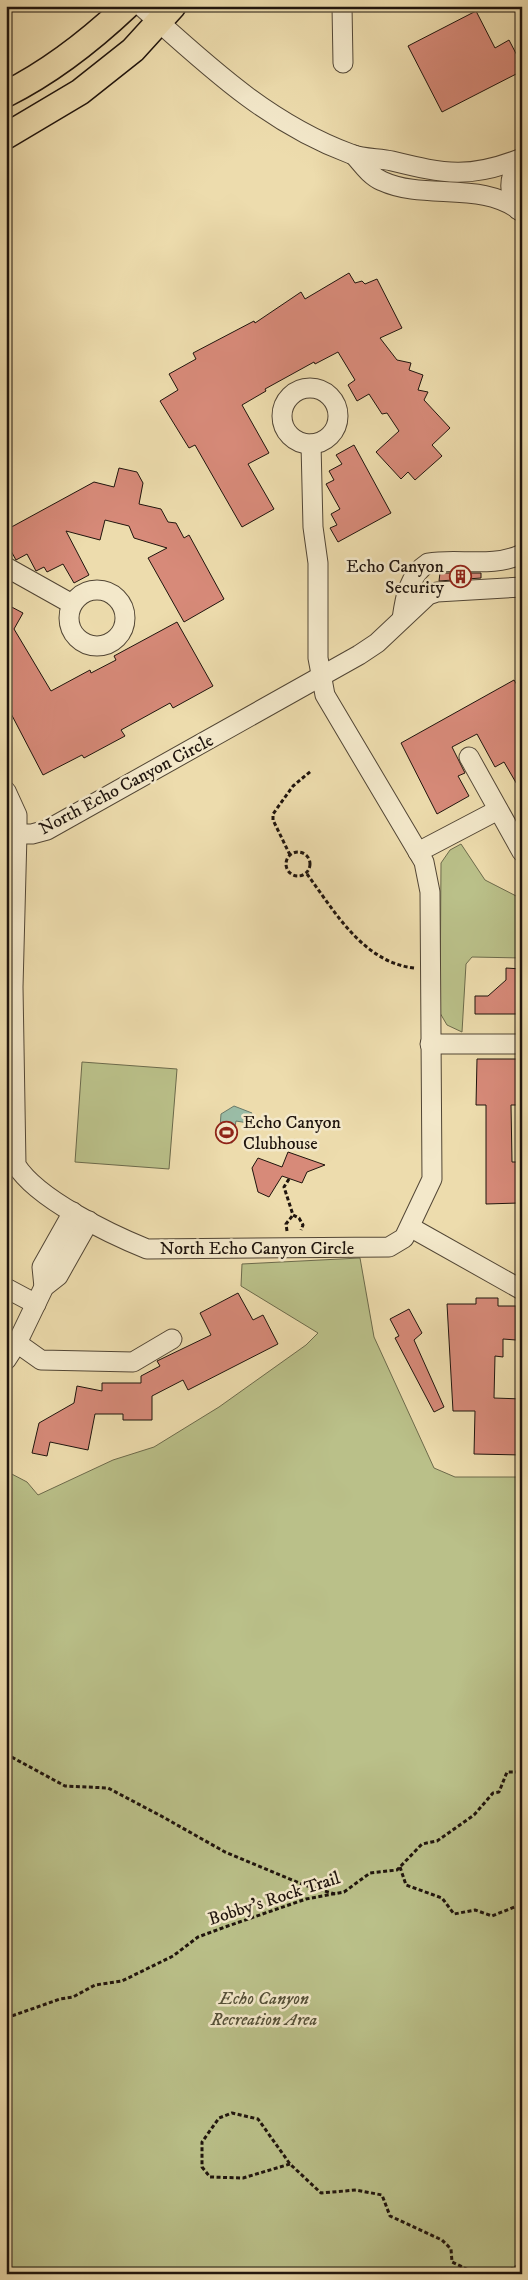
<svg xmlns="http://www.w3.org/2000/svg" width="528" height="2280" font-family="'IM FELL DW Pica',serif">
	<rect width="100%" height="100%" fill="#eddcad"/>
	<filter id="stains"><feTurbulence type="fractalNoise" baseFrequency=".004" numOctaves="4"/><feColorMatrix values="0 0 0 0 .2 0 0 0 0 .09 0 0 0 0 .02 0 0 0 .5 -.17"/></filter>
	<radialGradient id="worn" r=".72"><stop offset=".6" stop-color="#630" stop-opacity="0"/><stop offset="1" stop-color="#630" stop-opacity=".3"/></radialGradient>
	<g fill="#bac089" stroke="#6c6a4b">
		<polygon points="461,844 485,880 522,899 522,958 472,957 466,964 462,1032 447,1025 440,1013 441,863 450,850"/>
		<polygon points="82,1062 177,1069 169,1169 75,1162"/>
		<polygon points="360,1258 374,1337 434,1468 455,1477 522,1477 522,2274 6,2274 6,1471 27,1482 38,1495 113,1460 154,1447 219,1407 306,1345 318,1333 241,1286 242,1264"/>
	</g>
	<polygon fill="#9abca6" stroke="#697969" points="234,1106 252,1113 248,1123 236,1121 232,1143 219,1141 221,1114"/>
	<g fill="#d78a79" stroke="#1f140d">
		<polygon points="476,11 495,48 509,40 522,65 522,71 442,112 408,46"/>
		<polygon points="349,273 355,283 362,281 365,284 377,279 402,328 380,338 397,360 411,363 409,370 423,375 418,390 428,392 424,400 450,428 432,445 442,456 415,480 408,472 401,479 376,452 399,431 387,413 382,414 369,394 357,401 348,385 355,380 338,352 315,364 314,362 265,389 266,391 242,405 269,453 248,464 274,509 242,527 195,445 189,448 160,401 178,390 169,374 196,359 193,353 254,321 255,323 301,292 305,299"/>
		<polygon points="354,445 391,513 338,542 330,528 337,525 331,514 340,509 326,484 334,480 329,471 342,464 336,455"/>
		<polygon points="119,468 137,472 143,483 139,504 161,509 168,522 176,523 184,538 189,535 224,599 184,622 148,558 167,548 134,538 129,526 105,520 100,540 66,531 89,575 74,583 63,564 47,572 44,567 36,571 27,554 16,560 6,542 6,530 94,482 114,487"/>
		<polygon points="440,573 481,573 481,578 439,581"/>
		<polygon points="6,604 23,613 14,629 51,691 90,670 91,673 116,660 114,656 177,622 213,686 173,708 170,703 121,730 125,736 84,758 82,755 43,775 6,704"/>
		<polygon points="514,680 522,693 522,793 504,762 495,767 477,734 452,747 465,773 458,776 469,796 437,814 401,743"/>
		<polygon points="506,968 522,969 522,1014 475,1014 475,996 488,996 506,980"/>
		<polygon points="477,1059 522,1059 522,1105 511,1105 512,1162 519,1162 519,1203 486,1204 486,1105 476,1105"/>
		<polygon points="288,1152 325,1165 307,1172 302,1183 282,1176 269,1197 258,1192 252,1168 258,1158 282,1167"/>
		<polygon points="238,1293 253,1320 263,1315 278,1344 188,1390 183,1380 152,1396 152,1420 123,1420 123,1414 95,1414 88,1450 50,1442 47,1456 32,1453 39,1423 74,1403 77,1386 102,1391 102,1383 141,1383 141,1376 160,1366 157,1361 211,1335 200,1313"/>
		<polygon points="476,1298 498,1298 498,1306 516,1306 516,1340 503,1339 503,1357 495,1356 494,1398 522,1399 522,1455 474,1454 475,1411 453,1411 447,1304 476,1304"/>
		<polygon points="409,1309 422,1333 414,1340 444,1407 434,1412 395,1338 399,1336 390,1319"/>
	</g>
	<g fill="none" stroke-linecap="round" stroke-linejoin="round">
		<defs>
			<g id="minor">
				<path d="M141,6C207,65 267,123 351,154C363,159 379,158 392,161C445,174 470,179 522,158"/>
				<polyline points="342,6 343,63"/>
				<path d="M354,155C362,164 370,176 382,181C425,201 482,180 522,212"/>
				<path d="M518,210C508,192 507,176 522,159"/>
				<circle cx="310" cy="416" r="28"/>
				<polyline points="6,567 72,604"/>
				<circle cx="97" cy="618" r="28"/>
				<path d="M402,619C405,598 408,576 428,563C458,558 493,568 522,554"/>
				<polyline points="469,757 522,852"/>
				<path d="M6,791L17,815V834L13,987L16,1165C37,1199 110,1234 147,1249L389,1247L404,1238L432,1179L430,892L424,862L325,695L318,658V563L313,527L311,444"/>
				<polyline points="17,834 32,834 47,830 359,655 377,643 428,595 437,592 522,587"/>
				<polyline points="418,852 498,810"/>
				<polyline points="430,1044 522,1044"/>
				<polyline points="410,1227 522,1290"/>
				<polyline points="44,1287 42,1267 73,1212"/>
				<polyline points="6,1288 36,1304"/>
				<polyline points="17,1343 41,1360 133,1362 172,1339"/>
				<polyline points="6,1360 17,1343 44,1287 58,1276 89,1221"/>
			</g>
			<g id="major">
				<path d="M6,94C50,72 91,40 127,6"/>
				<polyline points="6,136 80,92 133,50 173,6"/>
			</g>
		</defs>
		<use href="#minor" stroke="#524635" stroke-width="21"/>
		<use href="#major" stroke="#1f140d" stroke-width="28"/>
		<g stroke="#1f140d" stroke-width="3" stroke-dasharray="4 2.5" stroke-linecap="butt">
			<circle cx="298" cy="864" r="12"/>
			<polyline points="290,855 273,820 273,814 293,786 311,771"/>
			<path d="M307,874C335,912 363,962 414,968"/>
			<polyline points="289,1179 284,1187 293,1215 299,1218 303,1225 301,1230"/>
			<polyline points="287,1231 286,1224 293,1215"/>
			<polyline points="6,1754 65,1786 108,1788 163,1817 225,1852 304,1885 335,1894"/>
			<polyline points="400,1867 406,1885 442,1898 454,1914 475,1910 492,1916 522,1904"/>
			<polyline points="6,2018 60,1999 73,1997 95,1985 122,1981 173,1956 198,1937 225,1927 306,1899 344,1892 370,1873 397,1870 422,1844 437,1841 474,1815 493,1793 499,1792 507,1772 522,1772"/>
			<polyline points="290,2164 243,2178 210,2177 202,2167 202,2142 219,2118 232,2113 258,2119 290,2164 321,2193 356,2190 382,2195 390,2216 442,2240 451,2249 452,2262 477,2274"/>
			<polyline points="504,2274 522,2263"/>
		</g>
		<use href="#minor" stroke="#f3e8ca" stroke-width="19"/>
		<use href="#major" stroke="#eddcad" stroke-width="25"/>
	</g>
	<defs>
		<symbol id="building-ring" viewBox="-11 -11 22 22"><circle r="9.5" fill="#f3e8ca" stroke="#8f2418" stroke-width="1.5"/><path d="M-4-6H4V6H1V3H-1V6H-4ZM-2.5-4.3h1.7v1.8h-1.7ZM.8-4.3h1.7v1.8H.8ZM-2.5-1h1.7V.8h-1.7ZM.8-1h1.7V.8H.8Z" fill="#8f2418"/></symbol>
		<symbol id="stadium-ring" viewBox="-11 -11 22 22"><circle r="9.5" fill="#f3e8ca" stroke="#8f2418" stroke-width="1.5"/><path d="M0-5a6.5 5 0 1 0 0 10a6.5 5 0 1 0 0-10ZM-3.5-1.8h7v3.6h-7Z" fill="#8f2418"/></symbol>
	</defs>
	<g fill-rule="evenodd">
		<use href="#building-ring" x="448" y="564" width="25" height="25"/>
		<use href="#stadium-ring" x="214" y="1120" width="25" height="25"/>
	</g>
	<g text-anchor="middle" stroke-width="5" stroke-linejoin="round" paint-order="stroke">
		<g font-size="18" fill="#1f140d" stroke="#f3e8ca" text-anchor="end">
			<text x="444" y="572">Echo Canyon<tspan x="444" dy="21">Security</tspan></text>
			<text x="243" y="1128" text-anchor="start">Echo Canyon<tspan x="243" dy="21">Clubhouse</tspan></text>
		</g>
		<g font-size="18" fill="#1f140d" stroke="#f3e8ca">
			<text transform="translate(126 784) rotate(-28)" y="6">North Echo Canyon Circle</text>
			<text x="257" y="1254">North Echo Canyon Circle</text>
			<text transform="translate(274 1898) rotate(-18)" y="6">Bobby's Rock Trail</text>
		</g>
		<g font-size="18" font-style="italic" fill="#555038" stroke="#f3e8ca">
			<text x="264" y="2004">Echo Canyon<tspan x="264" dy="21">Recreation Area</tspan></text>
		</g>
	</g>
	<rect width="528" height="2280" fill="none" stroke="#eddcad" stroke-width="25"/>
	<rect x="8" y="8" width="513" height="2265" fill="none" stroke="#1f140d" stroke-width="2.5"/>
	<rect x="12" y="12" width="503" height="2255" fill="none" stroke="#1f140d"/>
	<rect width="100%" height="100%" filter="url(#stains)"/>
	<rect width="100%" height="100%" fill="url(#worn)"/>
</svg>
